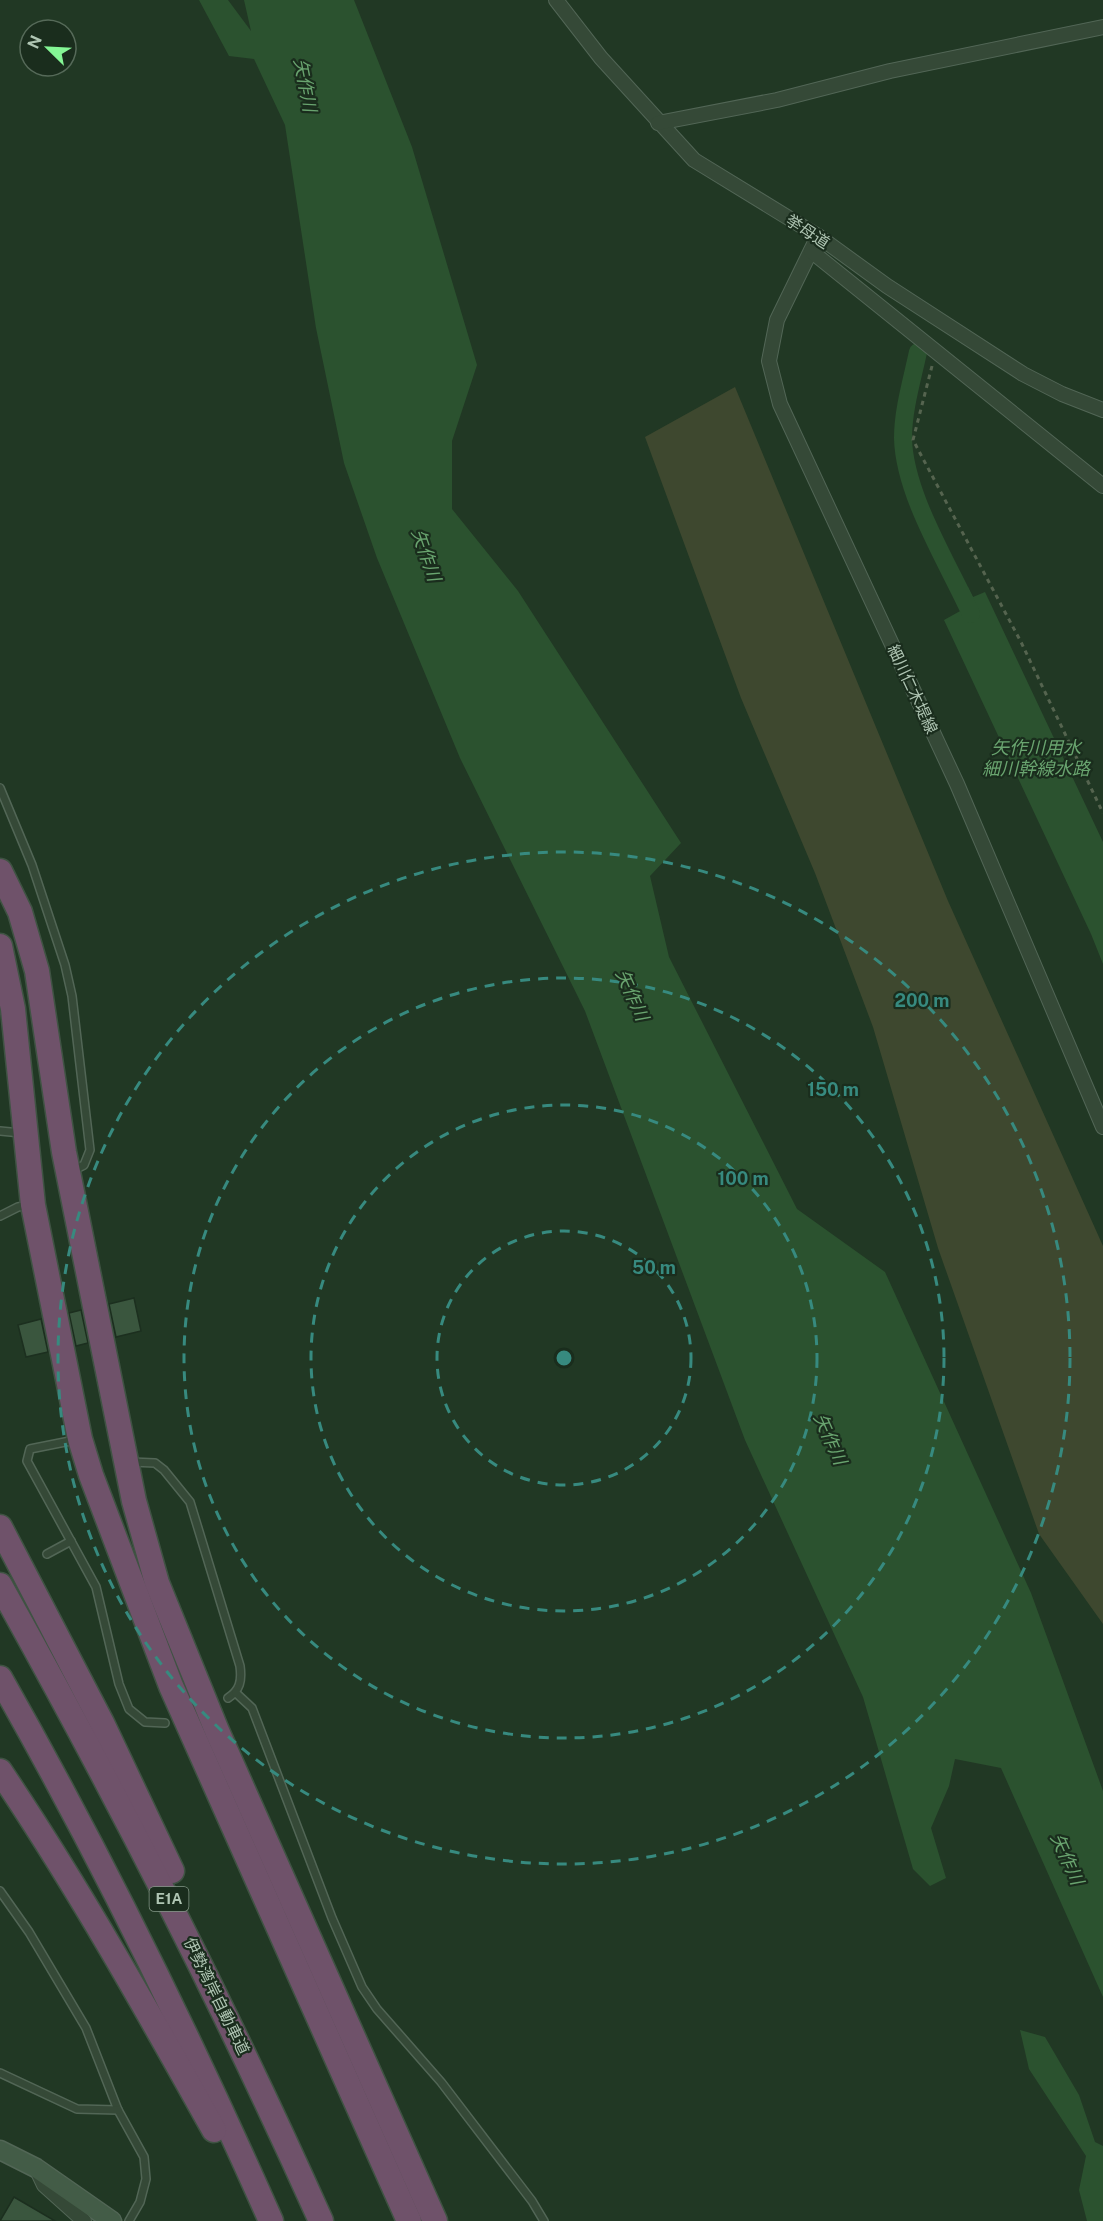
<svg xmlns="http://www.w3.org/2000/svg" width="1103" height="2221" font-family="'Public Sans','Noto Sans JP',sans-serif">
	<rect width="100%" height="100%" fill="#213824"/>
	<polygon fill="#3e482f" points="735,387 948,901 1103,1246 1103,1624 1039,1534 938,1248 873,1027 815,873 741,698 645,437"/>
	<g fill="#2b522f">
		<polygon points="199,0 228,0 251,31 244,0 354,0 412,147 477,365 452,441 452,509 518,591 681,843 650,876 669,957 797,1209 885,1272 1031,1593 1103,1791 1103,1997 1001,1768 955,1759 949,1786 931,1828 946,1878 930,1886 913,1869 863,1697 745,1440 585,1011 460,758 377,558 344,463 316,328 285,125 254,59 229,56"/>
		<polygon points="968,587 973,597 985,592 1103,842 1103,964 1091,934 944,620 962,610 954,594"/>
		<polygon points="1020,2030 1045,2037 1079,2095 1095,2142 1103,2146 1103,2221 1087,2221 1079,2190 1086,2156 1029,2069"/>
	</g>
	<g fill="none" stroke-linecap="round" stroke-linejoin="round">
		<path stroke="#2b522f" stroke-width="18" d="M918,352C912,380 903,410 903,438C904,494 948,563 971,614"/>
	</g>
	<g fill="#3a563e" stroke="#1c2f1f" stroke-width="1.5">
		<polygon points="134,1298 141,1331 116,1337 109,1304"/>
		<polygon points="81,1310 88,1343 76,1346 69,1313"/>
		<polygon points="41,1319 48,1352 26,1357 18,1325"/>
		<polygon points="14,2197 55,2221 0,2221"/>
	</g>
	<g fill="none" stroke-linecap="round" stroke-linejoin="round">
		<defs>
			<g id="lane">
				<polyline points="0,788 32,865 65,965 72,996 90,1150 84,1165 72,1171"/>
				<polyline points="0,1131 21,1133"/>
				<polyline points="0,1216 18,1207 30,1205"/>
				<polyline points="75,1440 30,1449 27,1461 96,1587 119,1684 129,1709 145,1722 165,1723"/>
				<path d="M131,1462L155,1463L164,1470L190,1502L240,1666C242,1681 240,1690 228,1698"/>
				<polyline points="47,1554 71,1541"/>
				<polyline points="236,1693 252,1708 332,1918 362,1987 377,2009 441,2082 532,2201 544,2221"/>
				<polyline points="0,1891 29,1932 86,2028 118,2110 144,2157 146,2179 140,2202 129,2221"/>
				<polyline points="0,2073 77,2109 118,2110"/>
			</g>
			<g id="street">
				<polyline points="556,0 601,58 694,160 818,236 887,286 1023,374 1062,394 1103,410"/>
				<polyline points="658,123 777,100 890,71 1103,27"/>
				<polyline points="818,236 777,320 769,361 780,404 957,784 1103,1127"/>
				<polyline points="811,251 1103,486"/>
				<polyline points="36,2168 44,2185 84,2221"/>
			</g>
			<polyline id="secondary" points="0,2150 36,2168 112,2221"/>
			<g id="highway">
				<polyline points="0,871 20,912 37,971 64,1152 134,1501 157,1583 217,1731 435,2221"/>
				<polyline points="0,946 13,1009 33,1205 80,1439 91,1475 171,1686 409,2221"/>
				<polyline points="0,1527 102,1723 172,1871"/>
				<path d="M0,1585C117,1795 223,2002 321,2221"/>
				<path d="M0,1678C100,1854 189,2036 271,2221"/>
				<path d="M0,1771C78,1887 146,2008 214,2130"/>
			</g>
		</defs>
		<use href="#lane" stroke="#526656" stroke-width="10"/>
		<use href="#street" stroke="#526656" stroke-width="16"/>
		<use href="#secondary" stroke="#526656" stroke-width="21"/>
		<use href="#highway" stroke="#3f5343" stroke-width="27"/>
		<polyline stroke="#55644f" stroke-width="3" stroke-dasharray="4.5 4.5" stroke-linecap="butt" points="932,366 913,440 1021,642 1103,813"/>
		<use href="#lane" stroke="#354937" stroke-width="7"/>
		<use href="#street" stroke="#354937" stroke-width="14"/>
		<use href="#secondary" stroke="#435c47" stroke-width="18"/>
		<use href="#highway" stroke="#6f526a" stroke-width="24"/>
	</g>
	<g fill="none" stroke="#378a7f" stroke-width="3" stroke-dasharray="10 8">
		<circle cx="564" cy="1358" r="127"/>
		<circle cx="564" cy="1358" r="253"/>
		<circle cx="564" cy="1358" r="380"/>
		<circle cx="564" cy="1358" r="506"/>
	</g>
	<g text-anchor="middle" stroke-width="4.5" stroke-linejoin="round" paint-order="stroke">
		<rect fill="#1a2d1d" stroke="#829786" stroke-width="1.5" x="149.5" y="1887" width="39" height="24" rx="4.5"/>
		<g font-size="15" font-weight="bold" fill="#afc5b3">
			<text x="169" y="1904">E1A</text>
		</g>
		<g font-size="16" fill="#afc5b3" stroke="#1a2d1d">
			<text transform="translate(808 231) rotate(33)" y="6">挙母道</text>
			<text transform="translate(913 689) rotate(65)" y="6">細川仁木堤線</text>
			<text transform="translate(217 1996) rotate(64)" y="6">伊勢湾岸自動車道</text>
		</g>
		<g font-size="18" font-style="italic" fill="#69a46f" stroke="#1a2d1d">
			<text transform="translate(305 85) rotate(79)" y="6">矢作川</text>
			<text transform="translate(426 555) rotate(71)" y="6">矢作川</text>
			<text x="1036" y="754">矢作川用水<tspan x="1036" dy="21">細川幹線水路</tspan></text>
			<text transform="translate(632 995) rotate(66)" y="6">矢作川</text>
			<text transform="translate(830 1439) rotate(66)" y="6">矢作川</text>
			<text transform="translate(1067 1859) rotate(66)" y="6">矢作川</text>
		</g>
	</g>
	<circle cx="564" cy="1358" r="9" fill="#378a7f" stroke="#1a2d1d" stroke-width="3"/>
	<g font-size="18" text-anchor="middle" font-weight="bold" fill="#378a7f" stroke="#1a2d1d" stroke-width="4.5" stroke-linejoin="round" paint-order="stroke">
		<text x="922" y="1007">200 m</text>
		<text x="833" y="1096">150 m</text>
		<text x="743" y="1185">100 m</text>
		<text x="654" y="1274">50 m</text>
	</g>
	<g transform="translate(48 48) rotate(294)"><circle r="28" fill="#1a2d1d" stroke="#566a59" stroke-width="1.5"/>
	<path d="M0-4.5L10 22L0 15L-10 22Z" fill="#84f695"/>
	<text y="-9" font-size="16" font-weight="bold" text-anchor="middle" fill="#afc5b3">N</text>
	</g>
</svg>
